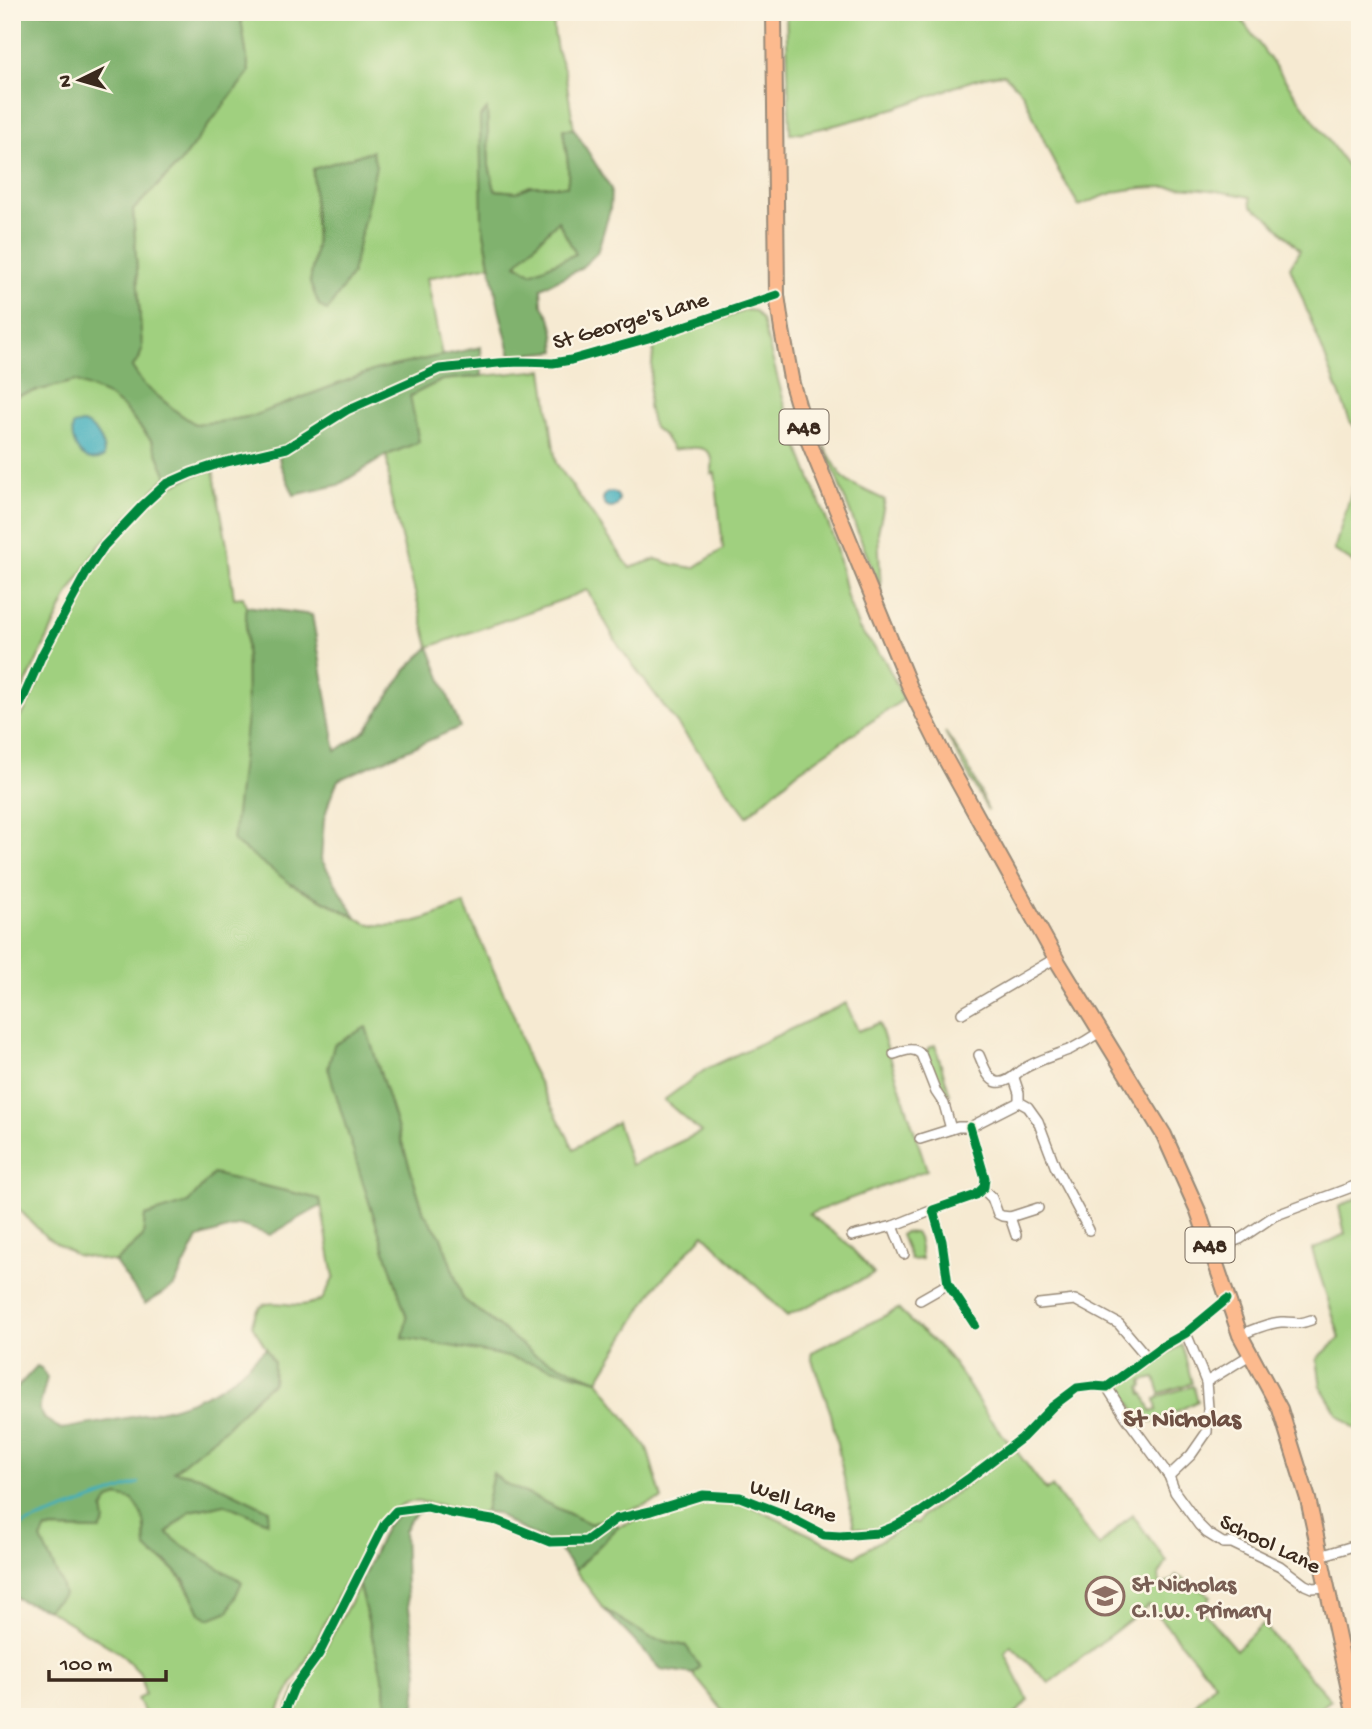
<svg xmlns="http://www.w3.org/2000/svg" width="1372" height="1729" font-family="'Gochi Hand',sans-serif">
	<rect width="100%" height="100%" fill="#fcf5e5"/>
	<filter id="ink" filterUnits="userSpaceOnUse"><feTurbulence type="fractalNoise" baseFrequency=".0143" numOctaves="2"/><feDisplacementMap in="SourceGraphic" scale="14" xChannelSelector="R" yChannelSelector="G"/><feConvolveMatrix kernelMatrix="1 2 1 2 8 2 1 2 1" color-interpolation-filters="sRGB"/></filter>
	<filter id="wash" filterUnits="userSpaceOnUse"><feTurbulence type="fractalNoise" baseFrequency=".00686" numOctaves="4" result="noise"/><feDisplacementMap in="SourceGraphic" scale="28" xChannelSelector="R" yChannelSelector="G"/><feGaussianBlur stdDeviation="1.57" result="paint"/><feColorMatrix in="noise" values="0 0 0 0 0 0 0 0 0 0 0 0 0 0 0 0 0 1.4 0 .05"/><feComposite in="paint" operator="in"/></filter>
	<g filter="url(#wash)">
		<rect width="100%" height="100%" fill="#f6ead2"/>
		<g fill="#a0d07f" stroke="#6e7d4e" stroke-width="2" fill-rule="evenodd">
			<path d="M240,12H553L554,32L557,50L565,72L574,129L563,130C565,149 571,168 567,186H530L517,192L495,190L489,166L487,110L482,222L490,265L427,278L442,356L375,370L253,416L219,422L195,424L177,412L143,384L132,367L139,359L142,349L133,210L178,165L249,72ZM313,170L327,311L310,283L316,246Z"/>
			<path d="M786,12H1236L1360,184V434L1350,421L1290,267L1300,250L1267,216L1251,206L1250,197C1207,188 1164,183 1120,191C1106,194 1092,201 1079,206L1055,165L1025,98L1021,91L1004,74C974,76 945,92 916,101C875,115 833,128 790,134Z"/>
			<polygon points="558,221 576,254 531,273 516,263"/>
			<path d="M747,310L755,311L762,320L791,428L834,539L847,597L859,629L884,659L904,699L796,773L747,816L620,648L587,590L562,600L429,647L390,494L387,455L419,442L409,396L442,380L543,370L556,463L630,568L656,559L675,565L694,568L723,549L715,473L711,474C719,443 694,446 673,450L664,436L653,427L648,407L654,343Z"/>
			<polygon points="75,381 106,394 124,408 152,441 167,476 100,545 69,593 22,692 12,706 12,397"/>
			<polygon points="824,446 841,475 848,482 885,500 878,532 881,591"/>
			<polygon points="1360,464 1360,567 1334,550"/>
			<path d="M213,469L227,545L234,598L243,597L246,606L247,716L291,884L366,923C401,932 432,916 464,904L514,1016L528,1061L574,1149L617,1122L631,1165L701,1132L664,1100L706,1069L846,1003L858,1031L879,1023L927,1170L809,1214L847,1243L874,1274L787,1316L704,1234L656,1286L598,1380L647,1448L662,1499L591,1524L502,1482L493,1473L485,1512L479,1514C460,1510 423,1498 406,1503C373,1513 326,1623 309,1655C298,1676 284,1694 277,1717H147L137,1699L145,1695L141,1674L120,1653L47,1609L63,1595L61,1583L40,1539L46,1529L100,1530L105,1522L103,1509L109,1499L118,1496L133,1499L144,1514L146,1528L145,1538L154,1556C179,1567 188,1589 200,1613L184,1547L166,1533L190,1511L225,1504L267,1522L269,1510L199,1476L174,1471L273,1382L274,1363L266,1348L252,1325C258,1294 277,1305 300,1305C308,1305 315,1302 322,1300L334,1277L320,1199L213,1174L188,1203L145,1216L143,1237L115,1262L76,1255L46,1237L12,1202V723L23,714L85,585L103,552L145,509L166,489L188,477ZM366,1027L424,1213L441,1237L463,1299L535,1356L590,1377L496,1354L403,1337L407,1318L362,1180Z"/>
			<path d="M945,732C965,760 976,779 988,811Z"/>
			<polygon points="935,1045 950,1094 940,1089 926,1055 928,1048"/>
			<polygon points="1360,1196 1360,1432 1338,1415 1321,1387 1317,1359 1340,1338 1312,1250 1345,1234 1339,1207"/>
			<polygon points="904,1232 915,1233 918,1238 922,1259 911,1260 901,1235"/>
			<path d="M898,1309C913,1326 931,1337 946,1354C962,1373 972,1392 985,1412C992,1423 1001,1432 1009,1442L964,1478L903,1520L885,1529L866,1530L854,1527L831,1414L811,1357L812,1352Z"/>
			<polygon points="1182,1345 1192,1383 1160,1393 1155,1378 1142,1381 1143,1386 1140,1387 1142,1394 1144,1394 1151,1412 1157,1410 1155,1399 1159,1398 1159,1396 1193,1386 1198,1401 1155,1422 1141,1419 1117,1384 1133,1378 1134,1371"/>
			<polygon points="1015,1449 1046,1490 1052,1487 1099,1546 1132,1514 1167,1562 1159,1575 1160,1587 1173,1580 1176,1575 1211,1596 1202,1610 1236,1650 1262,1624 1331,1700 1307,1717 1183,1717 1215,1683 1149,1605 1049,1683 1011,1646 1005,1653 1028,1700 1013,1717 728,1717 693,1674 699,1667 686,1646 651,1638 604,1609 575,1570 619,1526 702,1500 741,1502 855,1556 911,1522 918,1523 923,1515 988,1470"/>
			<polygon points="359,1586 385,1686 386,1717 284,1717 296,1688 320,1657"/>
		</g>
		<g fill="#80b26e" stroke="#5e6e46" stroke-width="2" fill-rule="evenodd">
			<path d="M12,12H240L249,72L178,165L133,210L142,349L139,359L132,367L143,384L177,412L195,424L219,422L253,416L375,370L481,347L482,376L442,380L410,396L419,442L387,455L338,485L294,495L280,464L279,454C242,463 205,468 171,486L152,441L124,408L106,394L75,381L12,397Z"/>
			<path d="M487,109L489,166L495,190L517,192L530,186H567C571,168 565,148 563,129H574L611,189L610,210L597,253L580,269L541,288L542,305L550,317L554,333L556,351L511,356L499,309L482,222L480,117ZM558,221L576,254L531,273L516,264Z"/>
			<polygon points="372,151 376,166 352,274 327,311 319,305 310,283 316,246 313,169"/>
			<polygon points="246,606 312,615 336,751 366,730 406,670 429,647 460,727 338,780 330,799 324,819 321,859 356,917 291,884 233,841 247,716"/>
			<polygon points="366,1027 424,1213 441,1237 463,1299 535,1355 598,1380 496,1354 403,1338 407,1318 362,1180 328,1068 334,1045"/>
			<polygon points="213,1174 320,1199 321,1206 270,1235 240,1225 198,1238 174,1286 145,1304 115,1262 143,1237 145,1216 188,1203"/>
			<path d="M266,1348L274,1363L273,1382L255,1398L226,1428L174,1471L199,1476L269,1510L267,1522L225,1504L190,1511L167,1533L184,1547L242,1582L229,1611L209,1619L200,1613L185,1581L167,1562L154,1556L146,1548C144,1525 148,1520 133,1500L118,1496L109,1499L103,1509L105,1522L100,1530L46,1529L41,1539L61,1583L64,1595L47,1609L22,1601L12,1595V1393L37,1366L41,1368L47,1378L39,1409L45,1419L61,1429C116,1419 183,1414 229,1381C242,1372 254,1359 266,1348Z"/>
			<polygon points="493,1473 502,1482 590,1524 608,1518 619,1526 575,1570 556,1546 509,1523 497,1513 485,1512"/>
			<polygon points="403,1512 418,1512 410,1520 404,1531 406,1586 418,1672 414,1717 386,1717 385,1686 359,1586 386,1526 396,1516"/>
			<polygon points="604,1609 651,1638 686,1646 700,1667 693,1674 661,1669"/>
		</g>
		<g fill="#3faebc" stroke="#3d6c6d" stroke-width="2">
			<path d="M83,423C98,429 104,441 104,457C83,467 69,444 73,425Z"/>
			<circle cx="611" cy="500" r="8"/>
		</g>
		<g fill="none" stroke-linecap="round" stroke-linejoin="round">
			<polyline stroke="#3faebc" stroke-width="2.5" points="12,1529 139,1483"/>
		</g>
	</g>
	<g filter="url(#ink)">
		<g fill="none" stroke-linecap="round" stroke-linejoin="round">
			<defs>
				<g id="minor">
					<polyline points="12,715 21,703 42,655 89,568 104,546 143,505 166,484 191,473 218,464 287,448 347,410 439,369 498,363 520,362 553,363 571,360 652,337 777,295"/>
					<polyline points="962,1013 1056,958"/>
					<path d="M894,1054C904,1051 913,1046 921,1054L936,1092L944,1104L951,1129"/>
					<path d="M979,1055C983,1063 987,1080 997,1082C1006,1084 1014,1076 1020,1071C1036,1060 1054,1056 1071,1049C1081,1044 1091,1038 1100,1032"/>
					<polyline points="1014,1078 1019,1093 1019,1102 1028,1107 1038,1121 1055,1166 1089,1230"/>
					<polyline points="970,1127 985,1178 984,1187 976,1195 933,1210 942,1241 948,1284 975,1325"/>
					<polyline points="920,1139 958,1127 970,1127 1019,1102"/>
					<polyline points="983,1189 992,1198 998,1214 1002,1216 1010,1217 1038,1208"/>
					<polyline points="1010,1217 1016,1235"/>
					<polyline points="893,1226 904,1254"/>
					<polyline points="852,1236 893,1226 933,1210"/>
					<polyline points="1212,1249 1240,1239 1274,1216 1360,1184"/>
					<polyline points="920,1300 948,1284"/>
					<polyline points="1039,1304 1075,1300 1119,1324 1147,1357"/>
					<path d="M1240,1335C1253,1330 1267,1323 1281,1322C1295,1321 1295,1326 1311,1320"/>
					<polyline points="1206,1382 1250,1355"/>
					<polyline points="1107,1387 1126,1417 1169,1476 1175,1492 1199,1525 1207,1533 1223,1543 1232,1543 1280,1566 1305,1585 1312,1588 1326,1587"/>
					<polyline points="1169,1476 1191,1455 1207,1432 1208,1408 1206,1382 1186,1333"/>
					<polyline points="1320,1556 1360,1544"/>
					<polyline points="282,1717 294,1688 319,1654 385,1523 396,1511 427,1507 450,1513 498,1521 550,1542 586,1541 616,1519 651,1511 703,1495 740,1497 781,1513 824,1535 840,1536 878,1533 893,1527 921,1512 968,1479 1022,1438 1053,1406 1077,1388 1093,1386 1107,1387 1163,1346 1186,1333 1227,1299"/>
				</g>
				<polyline id="primary" points="774,12 777,295 782,330 792,384 809,442 911,690 946,760 1059,964 1164,1135 1198,1211 1240,1335 1280,1409 1308,1499 1355,1717"/>
			</defs>
			<use href="#minor" stroke="#988a78" stroke-width="12"/>
			<use href="#primary" stroke="#988a78" stroke-width="18"/>
			<use href="#minor" stroke="#fff" stroke-width="9"/>
			<use href="#primary" stroke="#fcba8e" stroke-width="14"/>
			<defs>
				<g id="cycleway">
					<polyline points="12,715 21,703 42,655 89,568 104,546 143,505 166,484 191,473 218,464 287,448 347,410 439,369 498,363 520,362 553,363 571,360 652,337 777,295"/>
					<polyline points="970,1127 985,1178 984,1187 976,1195 933,1210 942,1241 948,1284 975,1325"/>
					<polyline points="282,1717 294,1688 319,1654 385,1523 396,1511 427,1507 450,1513 498,1521 550,1542 586,1541 616,1519 651,1511 703,1495 740,1497 781,1513 824,1535 840,1536 878,1533 893,1527 921,1512 968,1479 1022,1438 1053,1406 1077,1388 1093,1386 1107,1387 1163,1346 1186,1333 1227,1299"/>
				</g>
			</defs>
			<use href="#cycleway" stroke="#fcf5e5" stroke-width="13"/>
			<use href="#cycleway" stroke="#00873e" stroke-width="9"/>
		</g>
	</g>
	<defs>
		<symbol id="school-ring" viewBox="-11 -11 22 22"><circle r="9.5" fill="#fcf5e5" stroke="#8d6e63" stroke-width="1.5"/><path d="M0-5L7-2L0 1L-7-2ZM-4 1L0 2.5L4 1V4Q0 6-4 4Z" fill="#8d6e63"/></symbol>
	</defs>
	<g fill-rule="evenodd">
		<use href="#school-ring" x="1083" y="1574" width="44" height="44"/>
	</g>
	<g text-anchor="middle" stroke-width="5" stroke-linejoin="round" paint-order="stroke">
		<g fill="#fcf5e5" stroke="#75675a" stroke-width="2">
			<rect x="779.5" y="409.5" width="49" height="35" rx="5"/>
			<rect x="1185.5" y="1227.5" width="49" height="35" rx="5"/>
		</g>
		<g font-size="21" font-weight="bold" fill="#3b2a1e">
			<text x="804" y="434">A48</text>
			<text x="1210" y="1252">A48</text>
		</g>
		<g font-size="23" fill="#3b2a1e" stroke="#fcf5e5">
			<text transform="translate(630 319) rotate(-16)" y="8">St George's Lane</text>
			<text transform="translate(794 1499) rotate(20)" y="8">Well Lane</text>
			<text transform="translate(1271 1542) rotate(26)" y="8">School Lane</text>
		</g>
		<g font-size="23" font-weight="bold" fill="#785e54" stroke="#fcf5e5" text-anchor="start">
			<text x="1132" y="1591">St Nicholas<tspan x="1132" dy="26">C.I.W. Primary</tspan></text>
		</g>
		<g font-size="26" font-weight="bold" fill="#6e5043" stroke="#fcf5e5">
			<text x="1182" y="1426">St Nicholas</text>
		</g>
	</g>
	<rect width="1372" height="1729" fill="none" stroke="#fcf5e5" stroke-width="42"/>
	<g transform="translate(80 80) rotate(265)" stroke="#fcf5e5" stroke-width="5" paint-order="stroke">
	<path d="M0-5L12 26L0 18L-12 26Z" fill="#3b2a1e"/>
	<text y="-10" font-size="19" font-weight="bold" text-anchor="middle" fill="#3b2a1e">N</text>
	</g>
	<path d="M49 1670v10h117v-10" fill="none" stroke="#3b2a1e" stroke-width="3.5"/>
	<text x="60" y="1670" font-size="21" fill="#3b2a1e" stroke="#fcf5e5" stroke-width="5" paint-order="stroke">100 m</text>
</svg>
